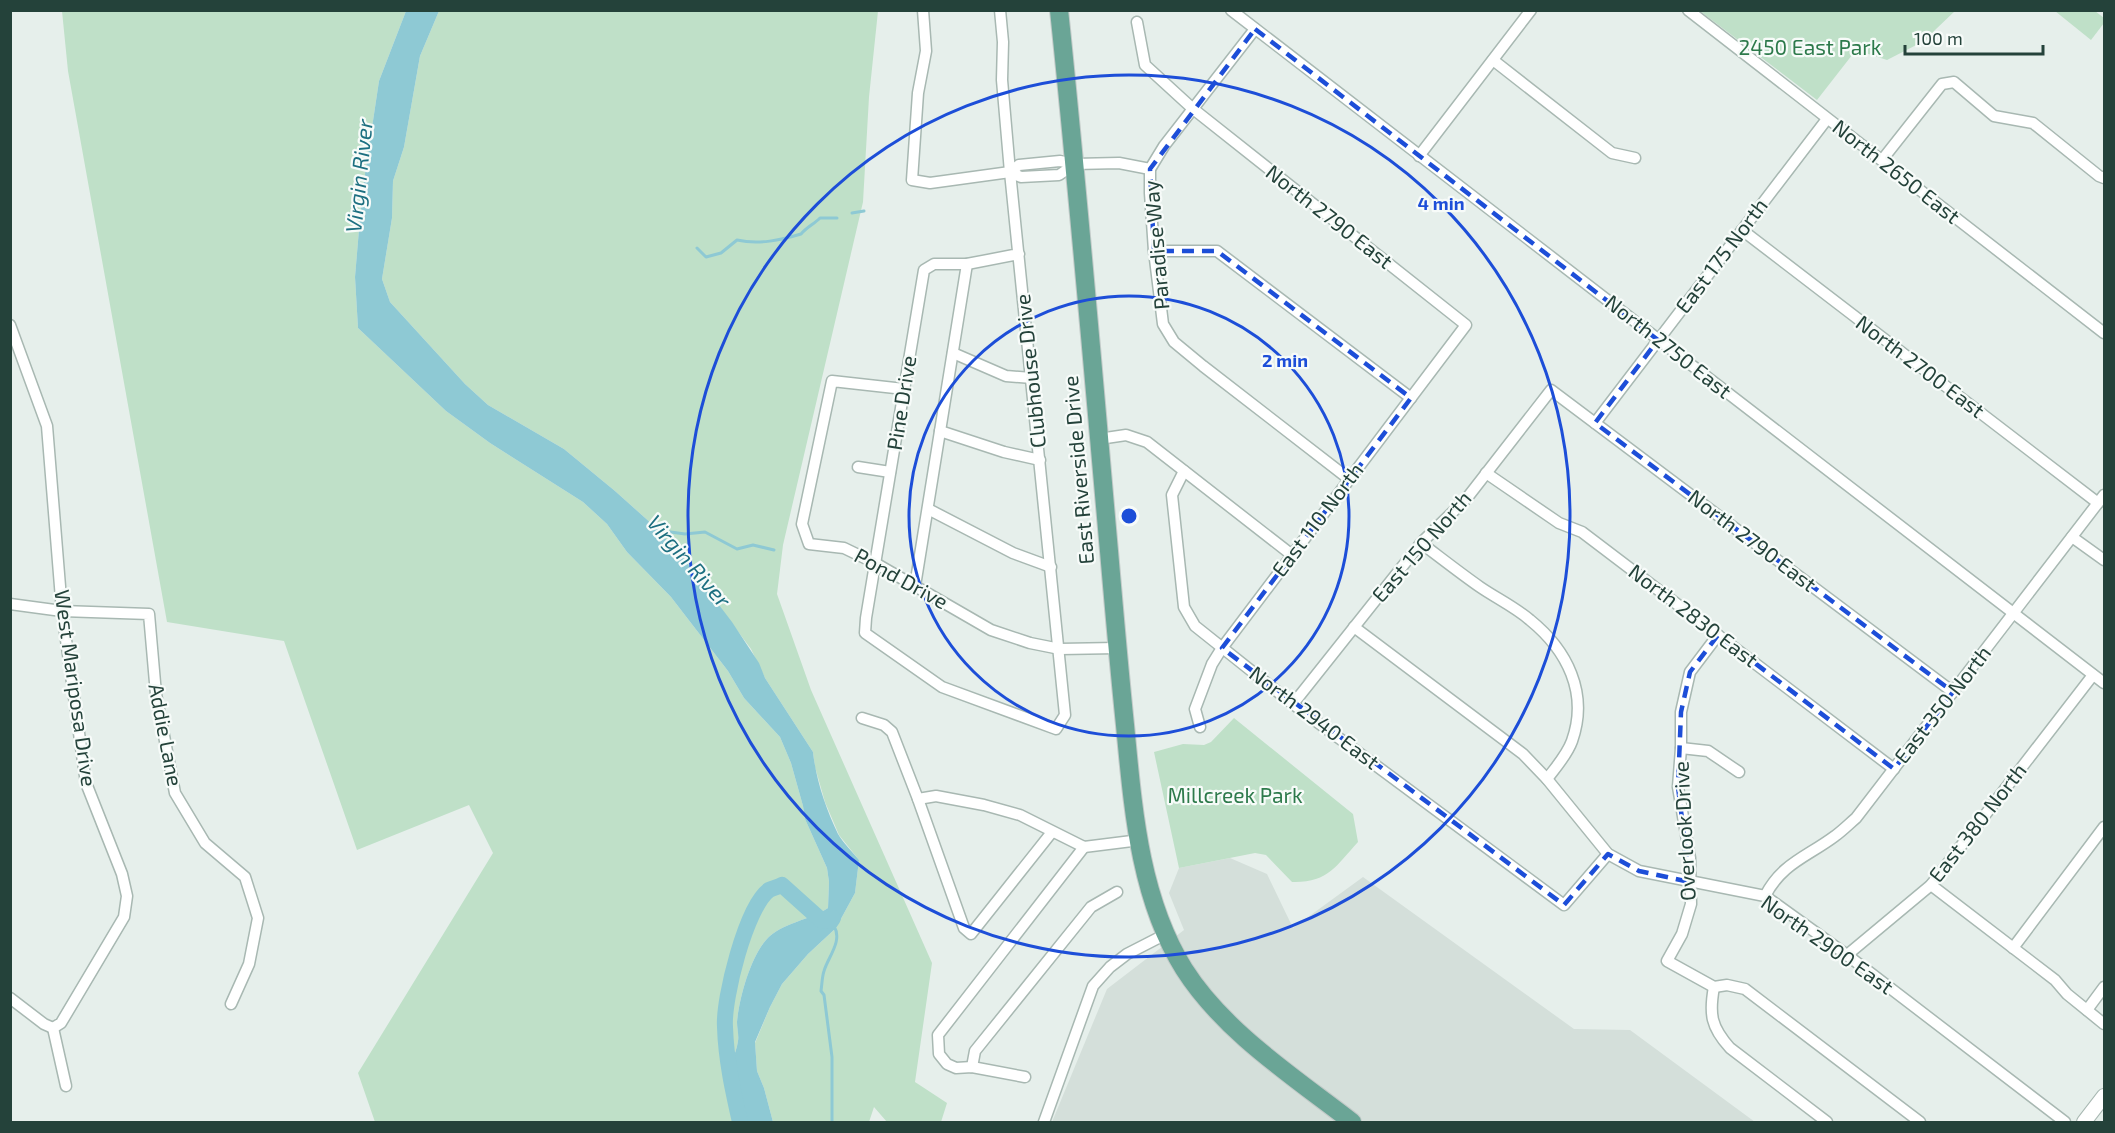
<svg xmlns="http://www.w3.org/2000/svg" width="2115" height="1133" font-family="'Exo 2',sans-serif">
	<rect width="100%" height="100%" fill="#e6efeb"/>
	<polygon fill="#d4dfda" points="1230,858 1267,874 1293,928 1363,877 1574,1029 1630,1030 1755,1122 1052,1122 1107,989 1184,930 1169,893 1179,868"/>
	<g fill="#bfe0c8">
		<path d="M62,11H406L379,81L362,194L355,277L358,328L446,411L490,443L583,502L607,524L627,552L671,597L728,671L744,698L780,737L791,763L803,806L805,819L827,868L829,882L828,908C809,921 782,922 766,940C750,958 739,999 737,1022C737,1028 739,1035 738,1041C736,1056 726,1071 727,1086C727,1098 730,1110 733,1122H375L358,1073L493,853L469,805L357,850L284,641L167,622L68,71Z"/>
		<polygon points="439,11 878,11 869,97 863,202 783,545 777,594 811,690 932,963 915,1082 947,1103 941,1122 887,1122 874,1107 869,1122 773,1122 764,1088 757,1071 755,1043 770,1007 782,984 808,954 836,928 855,893 859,860 839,835 825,802 815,767 813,752 765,678 751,649 684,559 653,525 615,491 564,449 488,405 465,384 390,302 382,279 392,218 393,181 404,147 420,56"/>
		<polygon points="1700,11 1955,11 1935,30 1928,39 1887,60 1856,50 1817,100"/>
		<polygon points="2055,11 2095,11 2104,18 2104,23 2091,40"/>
		<path d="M1234,718L1353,814L1358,842C1336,866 1328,883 1292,882L1266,855L1255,853L1179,868L1154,752L1183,744L1204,745L1211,742Z"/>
	</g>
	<path fill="#8ec9d4" d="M406,11H439L420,56L404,147L393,181L392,218L382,279L390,302L465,384L488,405L564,449L615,491L653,525L684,559L732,622L759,663L765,678L813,752C816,780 826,809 838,834C843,843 852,851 859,860L855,893L836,928L808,954L782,984L770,1007L755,1042L757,1071L764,1088L773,1122H733C730,1109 726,1095 727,1081C728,1067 736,1055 738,1041C739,1035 737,1029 737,1022C739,999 750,958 766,940C782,922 809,921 828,908L829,882L827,868L805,819L803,806L791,763L780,737L744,698L728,671L671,597L627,552L607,524L583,502L490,443L446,411L358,328L355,277L362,194L379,81Z"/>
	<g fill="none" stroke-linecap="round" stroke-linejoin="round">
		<g stroke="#8ec9d4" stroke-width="3">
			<polyline points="852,213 864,211"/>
			<path d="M697,248L706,257L721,253L737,240C759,245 781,240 801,234C807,227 814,224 820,218H837"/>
			<polyline points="656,530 685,534 705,532 737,549 753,545 774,550"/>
			<path d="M832,1122V1057L824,995L821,991C822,984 822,977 824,971C828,957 843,941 834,926"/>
		</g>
		<path stroke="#8ec9d4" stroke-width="16" d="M740,1122C733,1091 726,1060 725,1027C723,999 746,907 769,890C773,888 778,887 782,885L821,920L831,921L833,918"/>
		<defs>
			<g id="minor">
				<polyline points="923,10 926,51 918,93 912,180 930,183 1010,172 1019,165 1060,161 1075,164 1119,163 1150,169"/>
				<polyline points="1000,10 1003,42 1002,80 1010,172 1065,715 1056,729 942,687 865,633 866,618 924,270 934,264 967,264 1019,254"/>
				<polyline points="1231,10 2104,683"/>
				<polyline points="1688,10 2104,333"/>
				<polyline points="1137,22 1145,65 1192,108 1466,325 1222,648 1212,664 1195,709 1200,727"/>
				<polyline points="1255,29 1164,146 1150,169 1150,193 1154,251 1163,324 1174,342 1203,366 1349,479"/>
				<polyline points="1493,60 1612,153 1635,158"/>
				<polyline points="1419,156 1531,10"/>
				<polyline points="1882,160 1942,84 1954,82 1994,116 2033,123 2099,176 2104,178"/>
				<polyline points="1010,172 1021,177 1059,175 1075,164"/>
				<polyline points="1742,230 2098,503"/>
				<polyline points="1154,251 1217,251 1411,398"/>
				<polyline points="10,325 47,426 62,611 86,783 122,874 127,896 124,917 61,1023 53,1028"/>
				<polyline points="953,353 1006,376 1032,378"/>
				<polyline points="904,389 832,381 802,524 809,544 844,548 875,563 991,630 1030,643 1060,649 1117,648"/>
				<polyline points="1595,423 1827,119"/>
				<polyline points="940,431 1004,452 1040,460"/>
				<polyline points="1099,439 1126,435 1147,442 1292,555"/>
				<polyline points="858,467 890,472"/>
				<polyline points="1184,471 1172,495 1184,607 1195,626 1293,704 1564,905 1608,854"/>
				<polyline points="1486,473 1559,523 1582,532 1894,769"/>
				<polyline points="928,509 1013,553 1051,567"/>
				<polyline points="2072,537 2104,560"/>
				<path d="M1421,543C1441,558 1460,573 1480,587C1496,598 1515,607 1530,620C1567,650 1589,693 1572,741C1567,755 1556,767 1547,779"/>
				<polyline points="915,586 967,264"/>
				<polyline points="10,604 62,611 149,614 156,694 175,793 205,843 245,877 258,918 249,964 231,1004"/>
				<polyline points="1354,627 1523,754 1547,779 1608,854 1639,871 1765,896 1847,955 2065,1122"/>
				<polyline points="1718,635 1690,672 1681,712 1681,748 1678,787 1690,858 1691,904 1682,934 1667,961 1714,987 1727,985 1745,989 1920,1122"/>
				<polyline points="1293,704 1421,543 1467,498 1551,390 1953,692"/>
				<polyline points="862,718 884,725 892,732 918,799 964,928 971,934 1052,832"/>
				<polyline points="1681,748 1708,751 1739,772"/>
				<polyline points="918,799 936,796 984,805 1020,815 1084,847 1140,840"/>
				<polyline points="1931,885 2055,980 2067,994 2104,1024"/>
				<path d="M1765,896C1782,863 1807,857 1835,836C1842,831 1849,824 1856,818L2104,495"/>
				<polyline points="2013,948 2104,827"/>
				<polyline points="1847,955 1931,885 2093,675"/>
				<path d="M1714,987C1709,1014 1711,1027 1730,1048L1827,1122"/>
				<polyline points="10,998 44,1024 53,1028"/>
				<polyline points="2087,1010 2104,987"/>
				<polyline points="53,1028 66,1086"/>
				<polyline points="972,1067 975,1051 1091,907 1117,892"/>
				<polyline points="1025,1077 972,1067 956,1068 947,1064 939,1054 938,1035 1084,847"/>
				<polyline points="1044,1122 1093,986 1110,967 1127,954 1166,934"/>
			</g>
			<polyline id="tertiary" points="2084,1122 2104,1096"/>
			<path id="primary" d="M1059,10C1078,190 1093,371 1109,551C1114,609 1119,667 1125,725C1133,807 1139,897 1184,969C1224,1032 1294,1077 1352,1122"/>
		</defs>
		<use href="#minor" stroke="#a8b8b2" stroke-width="13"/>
		<use href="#tertiary" stroke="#a8b8b2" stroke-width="16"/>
		<use href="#primary" stroke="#c2cac8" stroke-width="20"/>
		<use href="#minor" stroke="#fff" stroke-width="10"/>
		<use href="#tertiary" stroke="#fff" stroke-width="14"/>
		<use href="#primary" stroke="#6aa596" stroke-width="18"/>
	</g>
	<path fill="none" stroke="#1d4ed8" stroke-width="4.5" stroke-dasharray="12 8" stroke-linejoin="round" d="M1255,29L1658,340L1595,423L1953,692L1894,769L1718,635L1690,672L1681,712L1678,787L1690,882L1639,871L1608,854L1564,905L1222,648L1411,398L1217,251H1154L1150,169Z"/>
	<g fill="none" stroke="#1d4ed8" stroke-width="3">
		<circle cx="1129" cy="516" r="220"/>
		<circle cx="1129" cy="516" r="441"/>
	</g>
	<g text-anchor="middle" stroke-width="4.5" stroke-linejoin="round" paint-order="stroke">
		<g font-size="21" fill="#2d7a4b" stroke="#f7fbf9">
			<text x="1810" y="55">2450 East Park</text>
			<text x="1235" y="803">Millcreek Park</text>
		</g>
		<g font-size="21" fill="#24423a" stroke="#f7fbf9">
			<text transform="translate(1896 172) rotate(38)" y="7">North 2650 East</text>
			<text transform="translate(1329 217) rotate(38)" y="7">North 2790 East</text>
			<text transform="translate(1157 245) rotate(-95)" y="7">Paradise Way</text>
			<text transform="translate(1722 256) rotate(-53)" y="7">East 175 North</text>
			<text transform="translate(1668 347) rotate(38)" y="7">North 2750 East</text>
			<text transform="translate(1920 367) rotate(37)" y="7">North 2700 East</text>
			<text transform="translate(1031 371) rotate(-96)" y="7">Clubhouse Drive</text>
			<text transform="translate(902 403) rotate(-81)" y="7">Pine Drive</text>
			<text transform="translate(1079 470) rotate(-95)" y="7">East Riverside Drive</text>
			<text transform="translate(1318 520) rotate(-53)" y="7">East 110 North</text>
			<text transform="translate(1752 541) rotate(37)" y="7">North 2790 East</text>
			<text transform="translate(1422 547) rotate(-49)" y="7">East 150 North</text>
			<text transform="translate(901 579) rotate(29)" y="7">Pond Drive</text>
			<text transform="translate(1693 616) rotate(37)" y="7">North 2830 East</text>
			<text transform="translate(75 688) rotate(82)" y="7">West Mariposa Drive</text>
			<text transform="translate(1943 705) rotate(-52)" y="7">East 350 North</text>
			<text transform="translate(1314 718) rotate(37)" y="7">North 2940 East</text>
			<text transform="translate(165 735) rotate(79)" y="7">Addie Lane</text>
			<text transform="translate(1978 823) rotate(-52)" y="7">East 380 North</text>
			<text transform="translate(1685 831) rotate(-93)" y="7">Overlook Drive</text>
			<text transform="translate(1827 945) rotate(35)" y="7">North 2900 East</text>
		</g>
		<g font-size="22" font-style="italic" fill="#1c6f80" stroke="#f7fbf9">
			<text transform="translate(359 176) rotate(-84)" y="8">Virgin River</text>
			<text transform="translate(689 561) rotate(49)" y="8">Virgin River</text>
		</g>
	</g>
	<circle cx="1129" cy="516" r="9" fill="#1d4ed8" stroke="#f7fbf9" stroke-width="3"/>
	<g font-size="18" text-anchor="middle" font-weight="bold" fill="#1d4ed8" stroke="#f7fbf9" stroke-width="4.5" stroke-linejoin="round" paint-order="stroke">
		<text x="1441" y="210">4 min</text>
		<text x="1285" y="367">2 min</text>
	</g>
	<rect width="2115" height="1133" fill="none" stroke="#24423a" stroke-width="24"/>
	<path d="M1905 45v9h138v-9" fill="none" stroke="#24423a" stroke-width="3"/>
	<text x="1914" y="45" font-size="18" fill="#24423a" stroke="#f7fbf9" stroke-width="4.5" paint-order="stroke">100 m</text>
</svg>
